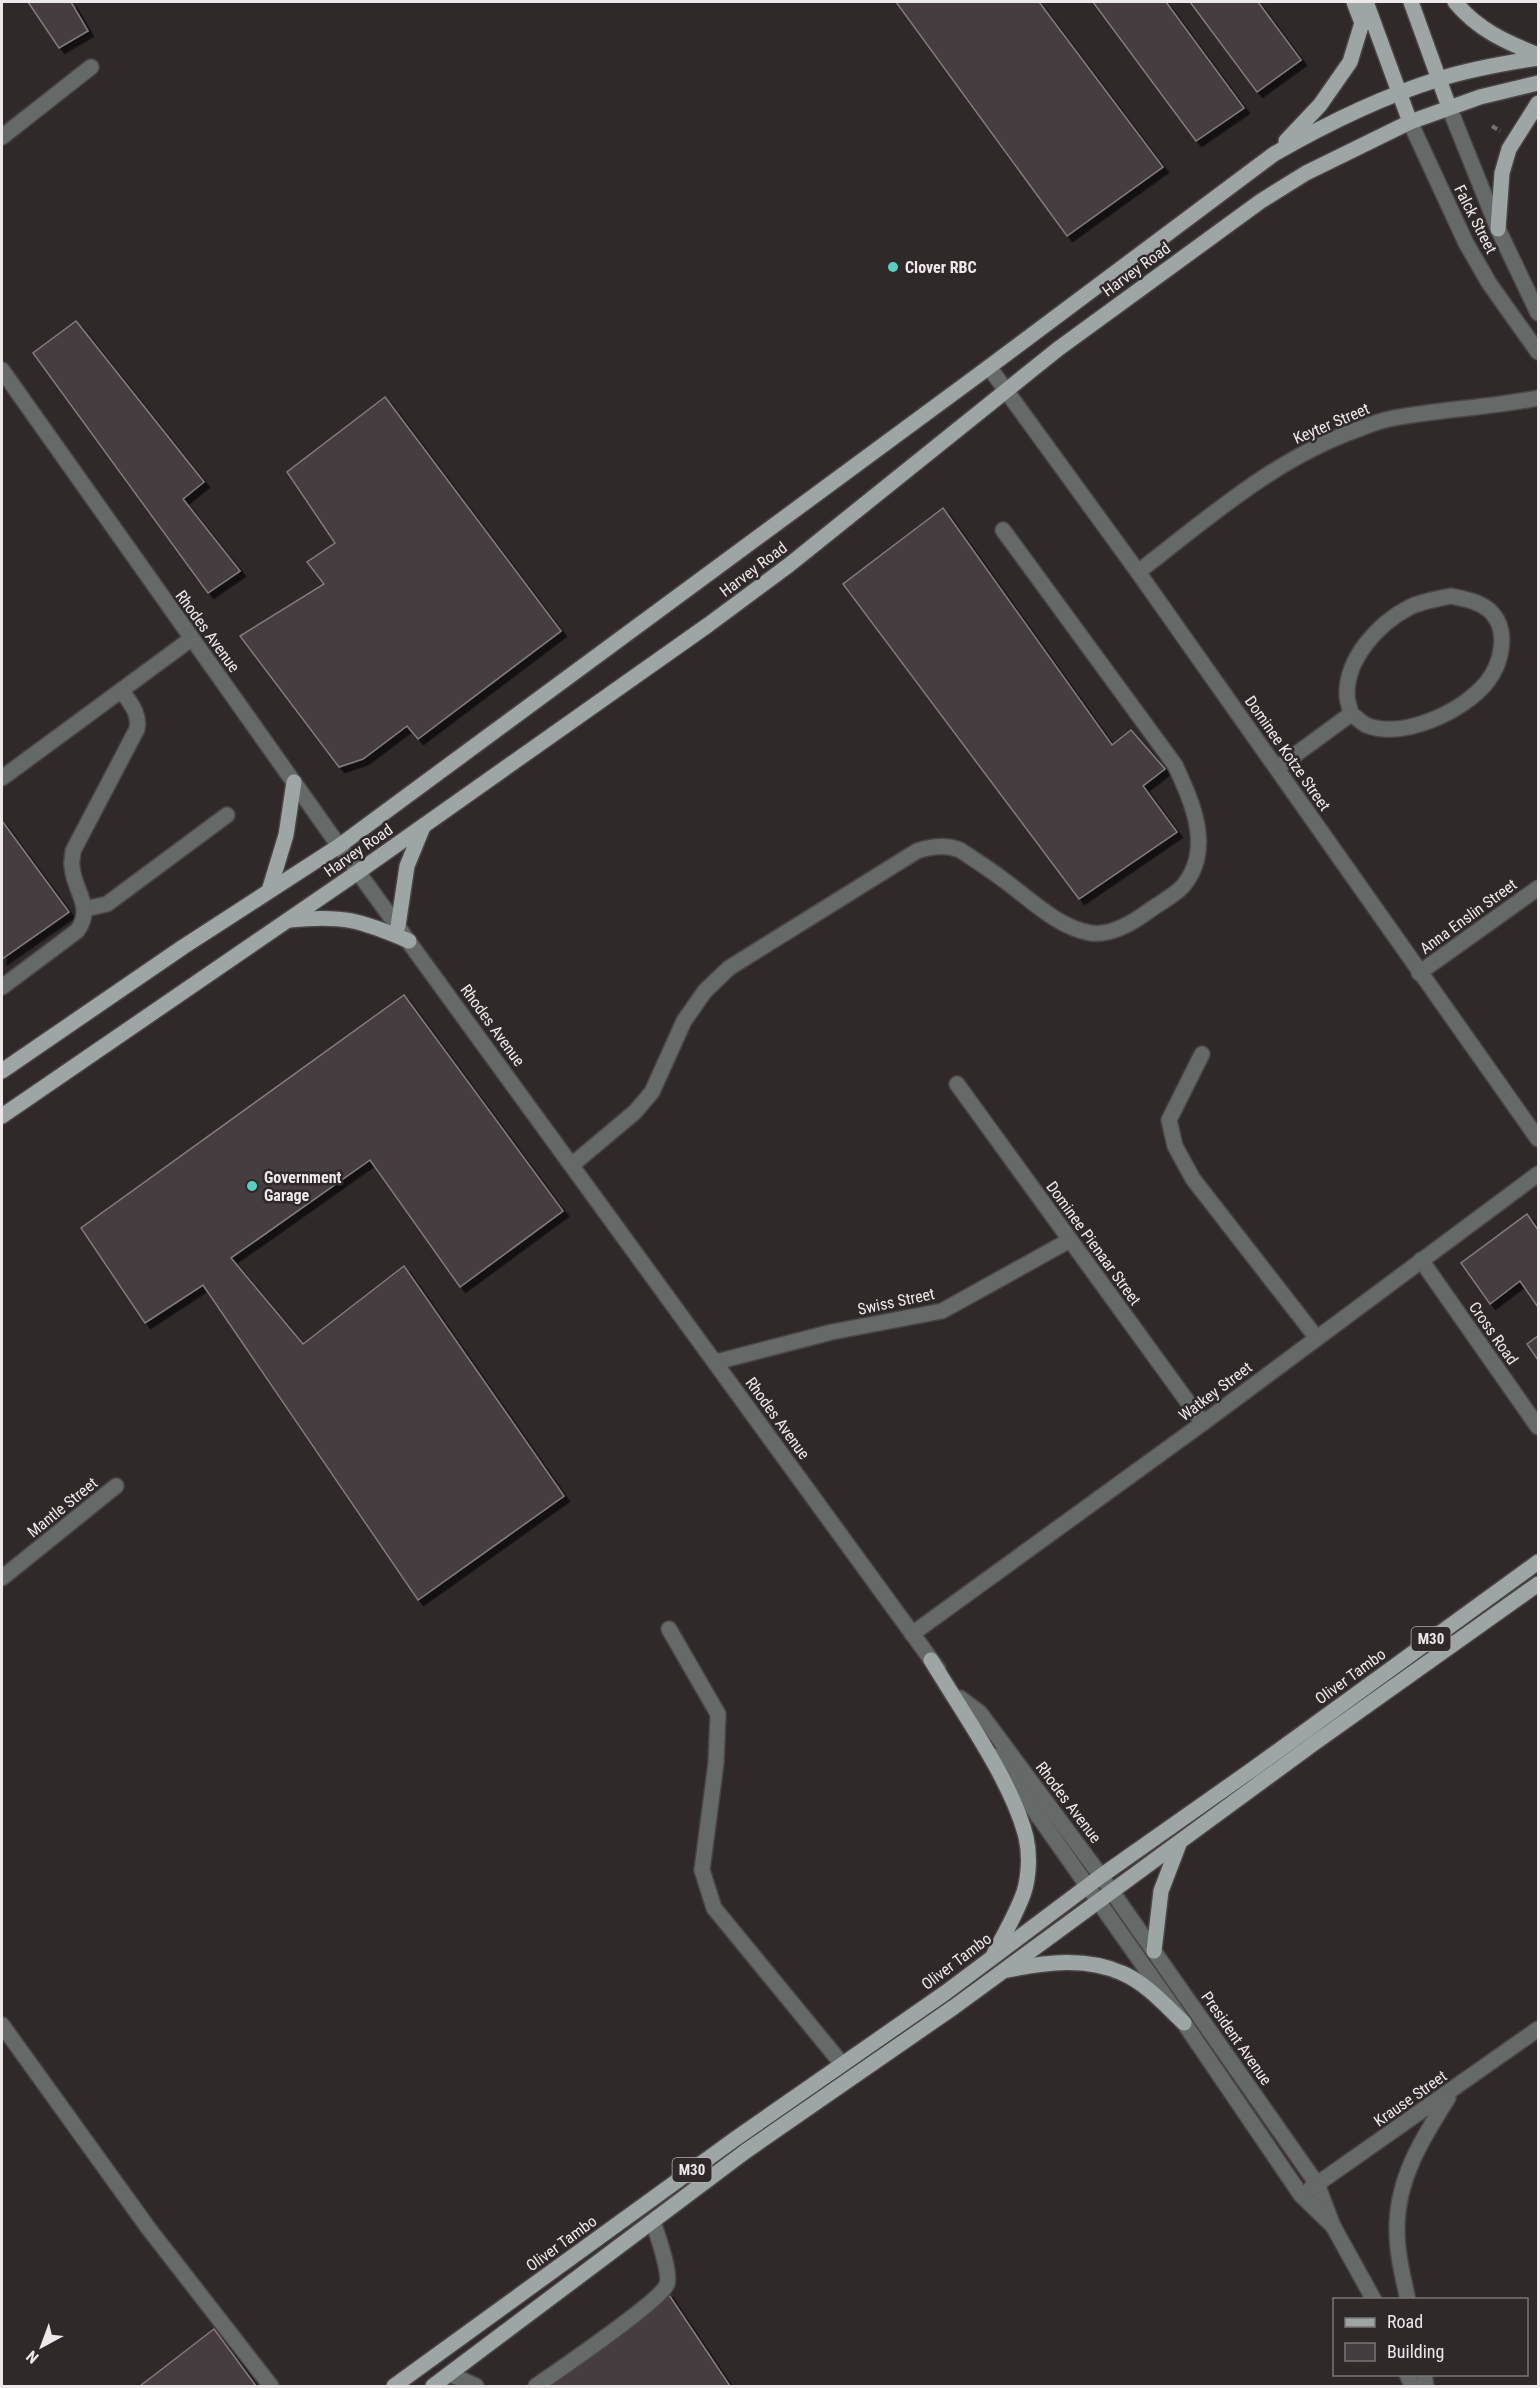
<svg xmlns="http://www.w3.org/2000/svg" width="1540" height="2388" font-family="'Roboto Condensed',sans-serif">
	<defs>
		<filter id="shadow"><feDropShadow dx="5.5" dy="5.5" stdDeviation="0" flood-color="#0009"/></filter>
	</defs>
	<rect width="100%" height="100%" fill="#2f292a"/>
	<g fill="#443d3f" stroke="#827a7c" stroke-width="1.5" filter="url(#shadow)">
		<polygon points="28,2 71,2 88,31 59,48"/>
		<polygon points="896,2 1039,2 1163,167 1067,236"/>
		<polygon points="1093,2 1166,2 1244,108 1196,141"/>
		<polygon points="1190,2 1258,2 1301,60 1257,92"/>
		<polygon points="76,321 204,482 183,499 240,571 208,593 33,353"/>
		<polygon points="385,397 561,631 418,739 407,726 363,759 339,767 240,636 324,584 307,562 335,543 287,472"/>
		<polygon points="943,508 1112,745 1131,730 1165,769 1143,786 1177,832 1079,899 843,584"/>
		<polygon points="2,821 69,912 2,959"/>
		<polygon points="404,995 563,1211 460,1287 370,1160 231,1258 303,1344 404,1266 564,1496 418,1600 203,1285 145,1323 81,1228"/>
		<polygon points="1527,1214 1538,1230 1538,1307 1520,1281 1490,1304 1461,1263"/>
		<polygon points="1538,1336 1538,1360 1527,1344"/>
		<polygon points="667,2292 730,2386 543,2386"/>
		<polygon points="214,2329 256,2386 140,2386"/>
	</g>
	<g fill="none" stroke-linecap="round" stroke-linejoin="round">
		<defs>
			<g id="minor">
				<polyline points="1449,107 1498,229 1538,313"/>
				<polyline points="1410,122 1466,243 1489,283 1538,352"/>
				<polyline points="2,137 91,67"/>
				<polyline points="989,367 1138,572 1538,1139"/>
				<polyline points="2,370 339,846 938,1669"/>
				<path d="M1138,572C1207,519 1275,458 1359,429C1369,425 1379,421 1389,419C1439,409 1489,408 1538,398"/>
				<path d="M1451,596C1464,599 1478,601 1489,610C1510,629 1502,663 1487,682C1464,711 1403,740 1366,725C1361,722 1356,717 1351,714C1350,708 1347,701 1347,695C1346,658 1379,623 1410,607C1423,601 1437,599 1451,596Z"/>
				<polyline points="1277,768 1351,714"/>
				<polyline points="2,778 191,639"/>
				<polyline points="85,909 107,904 227,815"/>
				<polyline points="1419,973 1538,888"/>
				<path d="M2,987L77,931C95,907 73,890 72,866C71,862 73,856 73,851L137,729C140,713 130,703 122,691"/>
				<polyline points="1202,1054 1169,1120 1175,1146 1193,1179 1316,1337"/>
				<polyline points="957,1084 1203,1423"/>
				<path d="M573,1164L635,1112L652,1092L684,1021L705,991L729,968L917,851C932,846 946,844 960,850C975,860 991,870 1005,881C1031,900 1059,928 1091,933C1112,936 1134,922 1150,910C1160,903 1175,895 1183,886C1214,849 1192,802 1175,765L1003,530"/>
				<polyline points="1421,1260 1538,1427"/>
				<polyline points="716,1362 832,1332 942,1311 1070,1240"/>
				<polyline points="2,1578 116,1486"/>
				<polyline points="669,1629 718,1714 716,1763 702,1870 714,1908 842,2064"/>
				<polyline points="912,1634 1203,1423 1538,1174"/>
				<polyline points="960,1698 980,1713 1101,1876 1317,2184 1333,2226 1374,2300"/>
				<polyline points="996,1756 1184,2023 1301,2195 1333,2226"/>
				<polyline points="2,2025 149,2229 271,2386"/>
				<polyline points="1310,2189 1538,2029"/>
				<path d="M1408,2300C1403,2277 1397,2254 1397,2231C1396,2180 1422,2139 1448,2098"/>
				<polyline points="450,2374 476,2386"/>
				<polyline points="1407,2374 1412,2386"/>
				<polyline points="1424,2374 1426,2386"/>
				<path d="M536,2386C556,2372 662,2300 667,2284C671,2272 657,2235 653,2221"/>
			</g>
			<g id="major">
				<polyline points="1366,2 1410,122"/>
				<polyline points="1411,2 1449,107"/>
				<path d="M1455,2C1478,30 1506,42 1538,55"/>
				<polyline points="1286,141 1320,105 1350,62 1362,23 1354,2"/>
				<polyline points="1498,229 1502,173 1509,149 1538,103"/>
				<polyline points="269,891 286,835 294,782"/>
				<path d="M290,920C344,915 360,920 409,941"/>
				<polyline points="398,926 407,866 423,827"/>
				<path d="M2,1071L183,947L339,846L989,367L1274,154C1326,124 1381,97 1439,79C1471,69 1505,63 1538,58"/>
				<polyline points="2,1116 358,872 708,625 789,565 1058,349 1261,201 1306,173 1410,122 1480,97 1538,83"/>
				<path d="M931,1660C961,1710 1012,1781 1026,1837C1030,1854 1029,1876 1024,1892C1017,1913 1004,1934 994,1954"/>
				<polyline points="1154,1951 1161,1891 1179,1844"/>
				<path d="M1008,1970C1046,1962 1086,1957 1122,1973C1146,1983 1165,2005 1184,2023"/>
				<polyline points="394,2386 735,2139 945,1993 1101,1876 1253,1769 1538,1562"/>
				<polyline points="433,2386 746,2151 954,2007 1313,1744 1538,1584"/>
			</g>
		</defs>
		<use href="#minor" stroke="#4a4445" stroke-width="18"/>
		<use href="#major" stroke="#4a4445" stroke-width="18"/>
		<polyline stroke="#767071" stroke-width="4" stroke-dasharray="6 3" stroke-linecap="butt" points="1492,126 1500,131"/>
		<use href="#minor" stroke="#656968" stroke-width="15"/>
		<use href="#major" stroke="#9ea6a5" stroke-width="15"/>
	</g>
	<g fill="#57cec2" stroke="#2f292a" stroke-width="2">
		<circle cx="893" cy="267" r="6"/>
		<circle cx="252" cy="1186" r="6"/>
	</g>
	<g text-anchor="middle" stroke-width="5" stroke-linejoin="round" paint-order="stroke">
		<g fill="#2f292a" stroke="#b4afb0" stroke-width="1.5">
			<rect x="1411.5" y="1627" width="39" height="24" rx="4.5"/>
			<rect x="672.5" y="2158" width="39" height="24" rx="4.5"/>
		</g>
		<g font-size="15" font-weight="bold" fill="#ede8e9">
			<text x="1431" y="1644">M30</text>
			<text x="692" y="2175">M30</text>
		</g>
		<g font-size="16" fill="#ede8e9" stroke="#2f292a">
			<text transform="translate(1476 219) rotate(63)" y="6">Falck Street</text>
			<text transform="translate(1136 269) rotate(-36)" y="6">Harvey Road</text>
			<text transform="translate(1331 423) rotate(-23)" y="6">Keyter Street</text>
			<text transform="translate(753 569) rotate(-37)" y="6">Harvey Road</text>
			<text transform="translate(208 631) rotate(54)" y="6">Rhodes Avenue</text>
			<text transform="translate(1288 753) rotate(55)" y="6">Dominee Kotze Street</text>
			<text transform="translate(358 850) rotate(-35)" y="6">Harvey Road</text>
			<text transform="translate(1468 916) rotate(-36)" y="6">Anna Enslin Street</text>
			<text transform="translate(493 1025) rotate(54)" y="6">Rhodes Avenue</text>
			<text transform="translate(1094 1243) rotate(54)" y="6">Dominee Pienaar Street</text>
			<text transform="translate(896 1301) rotate(-12)" y="6">Swiss Street</text>
			<text transform="translate(1494 1333) rotate(55)" y="6">Cross Road</text>
			<text transform="translate(1215 1391) rotate(-37)" y="6">Watkey Street</text>
			<text transform="translate(778 1418) rotate(54)" y="6">Rhodes Avenue</text>
			<text transform="translate(62 1507) rotate(-39)" y="6">Mantle Street</text>
			<text transform="translate(1350 1676) rotate(-36)" y="6">Oliver Tambo</text>
			<text transform="translate(1069 1802) rotate(53)" y="6">Rhodes Avenue</text>
			<text transform="translate(956 1961) rotate(-37)" y="6">Oliver Tambo</text>
			<text transform="translate(1237 2038) rotate(55)" y="6">President Avenue</text>
			<text transform="translate(1410 2098) rotate(-35)" y="6">Krause Street</text>
			<text transform="translate(561 2243) rotate(-36)" y="6">Oliver Tambo</text>
		</g>
		<g font-size="16" font-weight="bold" fill="#ede8e9" stroke="#2f292a" text-anchor="start">
			<text x="905" y="273">Clover RBC</text>
			<text x="264" y="1183">Government<tspan x="264" dy="18">Garage</tspan></text>
		</g>
	</g>
	<rect width="1540" height="2388" fill="none" stroke="#ede8e9" stroke-width="6"/>
	<rect x="1333" y="2298" width="195" height="78" fill="#2f292a" stroke="#7b7576" stroke-width="1.5"/>
	<rect x="1345" y="2318" width="30" height="9" fill="#9ea6a5" stroke="#7b7576" stroke-width="1.5"/>
	<text x="1387" y="2328" font-size="18" fill="#ede8e9">Road</text>
	<rect x="1345" y="2343" width="30" height="18" fill="#443d3f" stroke="#7b7576" stroke-width="1.5"/>
	<text x="1387" y="2358" font-size="18" fill="#ede8e9">Building</text>
	<g transform="translate(42 2346) rotate(221)" stroke="#2f292a" stroke-width="4.5" paint-order="stroke">
	<path d="M0-4.5L10 22L0 15L-10 22Z" fill="#ede8e9"/>
	<text y="-9" font-size="16" font-weight="bold" text-anchor="middle" fill="#ede8e9">N</text>
	</g>
</svg>
